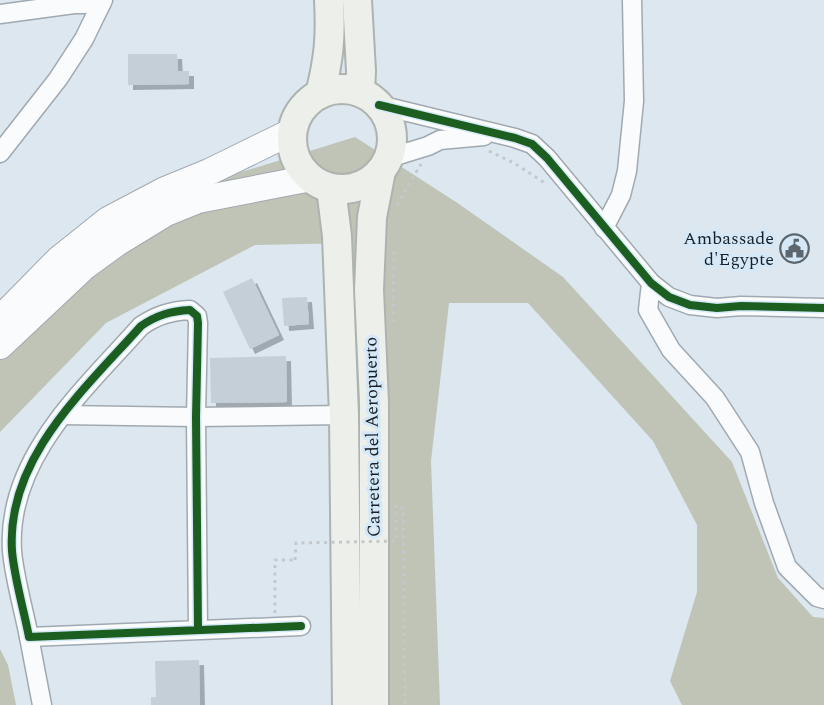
<svg xmlns="http://www.w3.org/2000/svg" width="824" height="705" font-family="Spectral,serif">
	<defs>
		<filter id="shadow"><feDropShadow dx="5" dy="5" stdDeviation="0" flood-color="#0004"/></filter>
	</defs>
	<rect width="100%" height="100%" fill="#dce7f0"/>
	<g fill="#bfc4b7">
		<polygon points="355,137 456,202 563,277 732,462 778,578 813,617 824,618 824,705 682,705 670,681 697,592 697,525 653,441 528,303 449,303 431,461 440,705 362,705 361,538 353,243 255,245 106,323 0,432 0,332 180,191"/>
		<polygon points="0,649 8,665 16,705 0,705"/>
	</g>
	<g fill="#c5cfd7" filter="url(#shadow)">
		<polygon points="128,54 177,54 178,71 189,71 189,84 128,85"/>
		<polygon points="252,278 279,335 250,349 223,292"/>
		<polygon points="307,297 309,324 284,326 282,298"/>
		<polygon points="286,356 287,402 211,403 210,358"/>
		<polygon points="199,660 200,705 151,705 151,697 156,697 155,661"/>
	</g>
	<g fill="none" stroke-linecap="round" stroke-linejoin="round">
		<defs>
			<g id="street">
				<polyline points="0,14 74,4 101,4"/>
				<polyline points="379,105 515,138 532,144 547,158 651,283 669,297 690,305 717,308 741,306 824,308"/>
				<polyline points="0,153 58,79 84,39 103,0"/>
				<polyline points="389,158 428,146 440,140 484,136"/>
				<polyline points="604,228 621,195 627,171 634,101 632,0"/>
				<polyline points="651,283 648,310 671,350 715,398 750,452 764,503 787,567 817,597 824,599"/>
				<polyline points="62,415 196,417 344,415"/>
				<path d="M198,630L196,417L198,323L197,316L190,310C171,311 157,315 141,326C85,389 6,458 12,551C14,576 24,611 29,637L301,626"/>
				<polyline points="29,637 42,705"/>
			</g>
			<g id="secondary">
				<polyline points="0,319 58,260 108,220 165,190 209,172 293,131"/>
				<polyline points="0,346 84,267 117,243 166,213 198,200 311,178"/>
			</g>
			<g id="primary">
				<polyline points="357,0 361,71 360,92"/>
				<circle cx="342" cy="139" r="50"/>
				<path d="M320,94C329,59 331,36 329,0"/>
				<polyline points="331,188 337,236 344,415 347,705"/>
				<polyline points="374,705 374,403 369,290 372,217 381,171"/>
			</g>
		</defs>
		<use href="#street" stroke="#a1a9b0" stroke-width="21"/>
		<use href="#secondary" stroke="#a1a9b0" stroke-width="28"/>
		<use href="#primary" stroke="#adb3ae" stroke-width="32"/>
		<g stroke="#c5c8ca" stroke-width="3" stroke-dasharray="3 4.5" stroke-linecap="butt">
			<polyline points="489,151 514,163 545,183"/>
			<polyline points="397,205 421,164"/>
			<polyline points="393,322 394,247"/>
			<polyline points="396,505 396,508 403,508 405,705"/>
			<polyline points="275,613 275,560 295,560"/>
		</g>
		<use href="#street" stroke="#fafbfd" stroke-width="18"/>
		<use href="#secondary" stroke="#fafbfd" stroke-width="26"/>
		<use href="#primary" stroke="#edefeb" stroke-width="28"/>
		<polyline stroke="#c5c8ca" stroke-width="3" stroke-dasharray="3 4.5" stroke-linecap="butt" points="295,560 296,543 396,541 396,508"/>
		<defs>
			<g id="cycleway">
				<polyline points="379,105 515,138 532,144 547,158 651,283 669,297 690,305 717,308 741,306 824,308"/>
				<path d="M198,630L196,417L198,323L197,316L190,310C171,311 157,315 141,326C85,389 6,458 12,551C14,576 24,611 29,637L301,626"/>
			</g>
		</defs>
		<use href="#cycleway" stroke="#d4e8f8" stroke-width="11"/>
		<use href="#cycleway" stroke="#1b5e20" stroke-width="8"/>
	</g>
	<defs>
		<symbol id="civic-ring" viewBox="-11 -11 22 22"><circle r="9.5" fill="#d4e8f8" stroke="#5d666d" stroke-width="1.5"/><path d="M-.6-6.5H3V-4.5H.6V-3L4-1V1h2V6H-6V1h2V-1L-.6-3ZM-1.2 2.5V6h2.4V2.5Z" fill="#5d666d"/></symbol>
	</defs>
	<g fill-rule="evenodd">
		<use href="#civic-ring" x="778" y="232" width="33" height="33"/>
	</g>
	<g text-anchor="middle" stroke-width="6" stroke-linejoin="round" paint-order="stroke">
		<g font-size="18" fill="#192026" stroke="#d4e8f8" text-anchor="end">
			<text x="774" y="244">Ambassade<tspan x="774" dy="21">d'Egypte</tspan></text>
		</g>
		<g font-size="18" fill="#192026" stroke="#d4e8f8">
			<text transform="translate(372 437) rotate(-91)" y="6">Carretera del Aeropuerto</text>
		</g>
	</g>
</svg>
